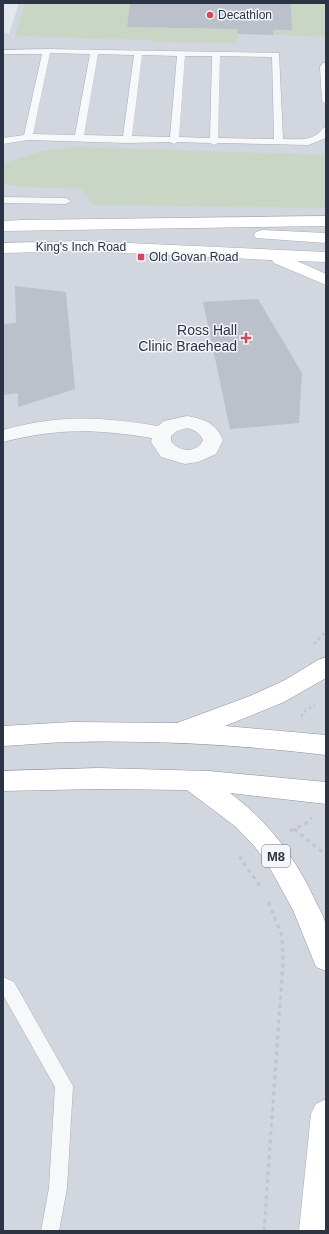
<svg xmlns="http://www.w3.org/2000/svg" width="329" height="1234" font-family="Helvetica,sans-serif">
	<rect width="100%" height="100%" fill="#e4e7ec"/>
	<polygon fill="#d2d6de" points="19,3 326,3 326,1231 3,1231 3,32 9,34"/>
	<g fill="#c9d6c5">
		<polygon points="25,3 130,3 127,27 238,29 237,43 151,42 151,40 15,36"/>
		<polygon points="291,3 326,3 326,36 273,35 273,30 292,30"/>
		<polygon points="79,147 326,155 326,208 93,205 80,188 19,187 6,184 3,180 3,164 41,151"/>
	</g>
	<g fill="#bbc0ca">
		<polygon points="130,3 291,3 292,30 273,30 273,35 237,34 238,29 127,27"/>
		<polygon points="15,286 66,292 75,389 18,407 18,393 3,395 3,324 16,323"/>
		<polygon points="258,299 302,373 299,423 230,429 203,302"/>
	</g>
	<g fill="none" stroke-linecap="round" stroke-linejoin="round">
		<defs>
			<g id="lane">
				<path d="M47,49L279,53L283,139C299,139 314,142 323,128L326,127V138L308,145L218,143L214,145L210,143L177,142L174,144L170,142L127,143L28,140L3,144V138L24,135L42,54H3V50ZM50,53L90,54L75,135L33,134ZM98,54L134,55L123,136L84,135ZM142,55L177,56L170,137L132,136ZM185,56H212L210,138L179,137ZM220,56L272,57L274,139L218,138Z"/>
				<polygon points="323,63 326,63 326,104 322,101 320,67"/>
				<polygon points="3,197 66,198 71,201 66,204 3,203"/>
				<polygon points="3,977 14,982 73,1086 67,1188 59,1231 41,1231 49,1188 55,1087 3,995"/>
			</g>
			<path id="street" d="M187,416C204,419 216,423 223,440L216,454L198,462L185,464L161,457L151,442L152,438C95,429 59,428 3,442V430C62,414 99,417 158,426L164,421ZM187,428C195,430 200,433 203,440C197,454 178,452 171,441V436L177,431Z"/>
			<g id="secondary">
				<polygon points="326,216 326,226 3,231 3,221 22,220"/>
				<polygon points="262,230 326,233 326,243 256,238 254,235 256,232"/>
				<polygon points="84,241 326,252 326,262 297,261 326,274 326,285 274,263 272,260 84,251 3,253 3,243"/>
				<polygon points="326,1099 326,1231 299,1231 311,1114 316,1104"/>
			</g>
			<g id="highway">
				<path d="M326,657V678L284,702L225,726L326,735V755C242,745 158,740 73,742C50,742 26,745 3,746V726L72,722L177,723L250,696L285,680L318,660Z"/>
				<path d="M98,768L209,771L326,782V804L230,793C268,821 295,857 315,900C318,907 324,916 326,925C328,936 326,958 326,971L316,967L293,910L267,863L255,847L236,827L187,790L98,789L3,791V771Z"/>
			</g>
		</defs>
		<use href="#lane" stroke="#a9aeb7" stroke-width="1"/>
		<use href="#street" stroke="#a9aeb7" stroke-width="1"/>
		<use href="#secondary" stroke="#a9aeb7" stroke-width="1"/>
		<use href="#highway" stroke="#8b94a3" stroke-width="1"/>
		<g stroke="#c2c5cb" stroke-width="2.5" stroke-dasharray="3 3" stroke-linecap="butt">
			<polyline points="314,644 326,631"/>
			<polyline points="302,717 302,713 315,705"/>
		</g>
		<g stroke="#c2c5cb" stroke-width="3" stroke-dasharray="4 4" stroke-linecap="butt">
			<polyline points="294,829 326,855"/>
			<polyline points="290,831 305,824 312,818"/>
			<polyline points="242,857 240,858 260,886"/>
			<polyline points="264,1231 283,962 282,936 268,901"/>
		</g>
		<use href="#lane" fill="#f7f8fa" fill-rule="evenodd"/>
		<use href="#street" fill="#f7f8fa" fill-rule="evenodd"/>
		<use href="#secondary" fill="#fff" fill-rule="evenodd"/>
		<use href="#highway" fill="#fff" fill-rule="evenodd"/>
	</g>
	<g fill="#d1495b" stroke="#f4f6f9" stroke-width="1.5">
		<circle cx="210" cy="15" r="4"/>
		<rect x="137" y="253" width="8" height="8" rx="2"/>
		<path d="M244 332h4v4h4v4h-4v4h-4v-4h-4v-4h4z"/>
	</g>
	<g text-anchor="middle" stroke-width="3" stroke-linejoin="round" paint-order="stroke">
		<g font-size="12" fill="#2b3445" stroke="#f4f6f9" text-anchor="start">
			<text x="218" y="19">Decathlon</text>
			<text x="149" y="261">Old Govan Road</text>
		</g>
		<g font-size="12" fill="#2b3445" stroke="#f4f6f9">
			<text x="81" y="251">King's Inch Road</text>
		</g>
		<rect fill="#f4f6f9" stroke="#676e7b" stroke-width="1" x="262" y="845" width="28" height="22" rx="3"/>
		<g font-size="13" font-weight="bold" fill="#2b3445">
			<text x="276" y="861">M8</text>
		</g>
		<g font-size="14" fill="#2b3445" stroke="#f4f6f9" text-anchor="end">
			<text x="237" y="335">Ross Hall<tspan x="237" dy="16">Clinic Braehead</tspan></text>
		</g>
	</g>
	<rect width="329" height="1234" fill="none" stroke="#2b3445" stroke-width="8"/>
</svg>
